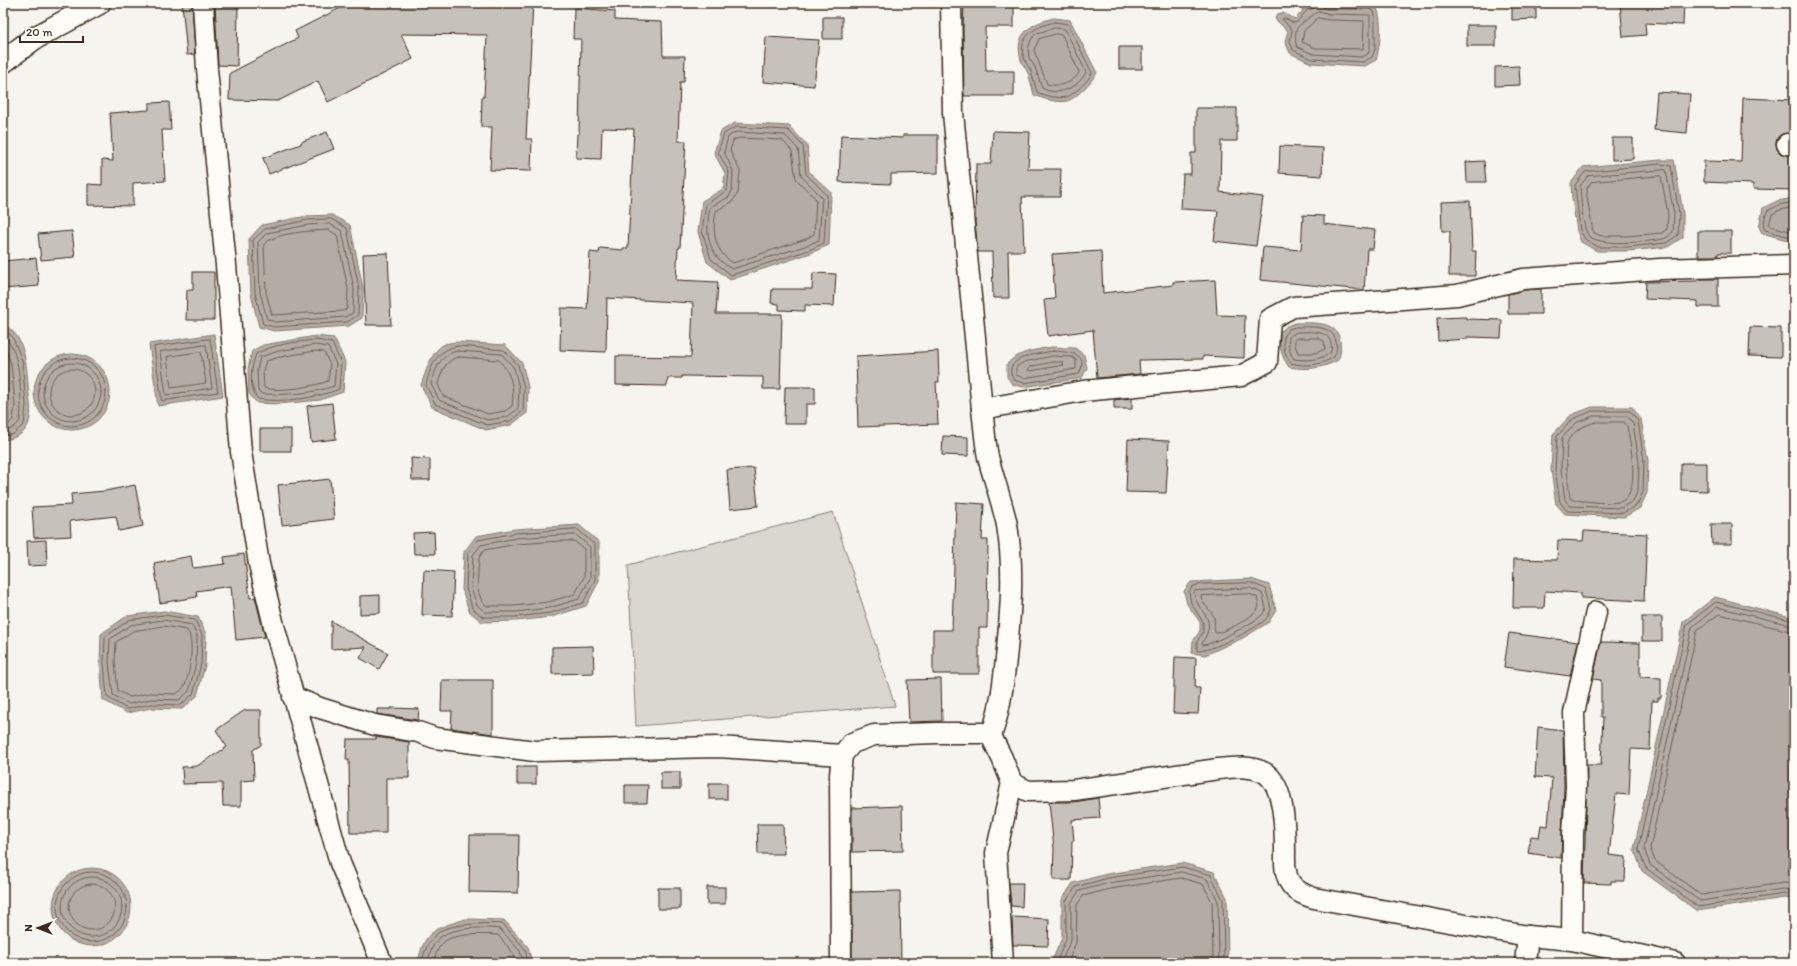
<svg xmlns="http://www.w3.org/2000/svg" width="1797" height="966" font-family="Itim,sans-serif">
	<rect width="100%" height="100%" fill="#f5f4ee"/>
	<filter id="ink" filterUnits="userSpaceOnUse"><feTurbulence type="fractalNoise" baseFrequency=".025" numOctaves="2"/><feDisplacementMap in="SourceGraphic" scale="8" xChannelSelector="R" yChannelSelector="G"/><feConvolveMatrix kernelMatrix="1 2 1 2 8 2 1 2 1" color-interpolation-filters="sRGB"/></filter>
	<g filter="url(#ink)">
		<polygon fill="#dad6d0" stroke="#8a8077" points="833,512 895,706 636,726 628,565"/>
		<g fill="#b4aca4" stroke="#84786e">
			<path d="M1317,4L1330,5H1371L1377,8C1383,23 1380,45 1376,60L1365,66L1311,63L1290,53L1285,41L1288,31L1275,19L1277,14L1283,13L1295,19L1302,12L1303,7Z"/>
			<path d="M1054,18L1070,20L1097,73C1091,82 1077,98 1067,101C1057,103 1043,99 1034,95C1032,87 1030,78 1027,71C1025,67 1022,64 1021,60C1013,33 1032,23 1054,18Z"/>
			<polygon points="735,123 789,126 807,145 809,172 831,192 829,245 811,253 730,280 707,262 698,232 702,201 723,189 725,173 714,153 721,131"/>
			<polygon points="1661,160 1674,160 1683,213 1683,237 1668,247 1628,251 1597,251 1581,242 1577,231 1572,198 1571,183 1583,167"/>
			<polygon points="1794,198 1794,242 1762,233 1759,227 1763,208 1777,201"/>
			<polygon points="332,215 350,225 363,288 362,318 349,326 274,331 259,327 251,294 249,239 262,225 307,216"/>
			<path d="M1295,323C1312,323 1337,320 1340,341C1341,349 1341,353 1338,360C1322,369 1306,370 1289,367C1281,356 1279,346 1280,332L1287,326Z"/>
			<path d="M3,326C24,330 27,368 28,385C29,397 33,413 28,425C24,435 13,439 3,440Z"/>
			<polygon points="214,334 223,396 158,406 149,344"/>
			<polygon points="316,336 334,338 345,362 343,392 320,400 278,404 257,403 249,394 248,369 252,351 263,345"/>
			<path d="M458,342L505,345L522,363L528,387L527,413L511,425L486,430L432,407L421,385C426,372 431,350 445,344C449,343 454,342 458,342Z"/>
			<path d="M1052,347L1075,348L1084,355L1087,368L1082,378L1023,387L1012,384L1007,377V364C1019,351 1036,350 1052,347Z"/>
			<circle cx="72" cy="392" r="38"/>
			<polygon points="1592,407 1632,407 1641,419 1648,461 1647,493 1640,508 1624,517 1565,514 1556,504 1551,470 1553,434 1571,415"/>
			<polygon points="579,525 599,542 599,581 586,606 551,617 516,621 482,622 469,611 462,589 464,552 476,536 515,529"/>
			<polygon points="1251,579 1269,585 1276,610 1269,622 1243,638 1205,655 1192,653 1193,641 1200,631 1200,622 1187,604 1184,591 1191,582"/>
			<polygon points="1715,597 1794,618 1794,899 1784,898 1697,911 1642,871 1634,849 1683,622"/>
			<polygon points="164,611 198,617 206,634 205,665 197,696 182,709 151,708 127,713 103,700 100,663 101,634 127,616"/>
			<polygon points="1182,863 1214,872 1227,898 1228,963 1051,963 1062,938 1062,900 1073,883 1107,874"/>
			<circle cx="92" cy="907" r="39"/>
			<path d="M466,919L504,920L528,947L532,963H418C424,929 437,928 466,919Z"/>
		</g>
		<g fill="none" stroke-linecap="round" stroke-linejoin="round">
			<g stroke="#6b5e54" stroke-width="1">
				<polyline points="1315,3 1314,8 1307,10 1297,22 1293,23 1284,18 1282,19 1292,30 1290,41 1293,50 1312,59 1363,62 1372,57 1375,49 1375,16 1374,11 1370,9 1326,9 1323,7 1322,3"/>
				<path d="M1319,11L1329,14L1370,15V48L1368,54L1362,57L1313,54L1297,47C1295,43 1295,32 1297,28C1299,25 1315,13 1319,11Z"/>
				<polygon points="1318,18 1329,20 1364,21 1363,49 1315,48 1302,42 1304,31"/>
				<path d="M1055,22L1068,24L1092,73C1089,80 1075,94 1066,97C1058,99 1045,96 1037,92C1035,85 1033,78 1031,71C1030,67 1026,64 1025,60C1015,37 1036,26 1055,22Z"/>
				<path d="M1055,28L1065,29L1086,72C1079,88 1057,97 1042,88L1035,67L1029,58L1028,49L1031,40L1035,34Z"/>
				<path d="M1056,34L1062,35L1079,72C1074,84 1058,87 1047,84L1034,50L1039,39Z"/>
				<polygon points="736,127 788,130 803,146 806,174 827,195 824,243 809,250 731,275 711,259 702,231 706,204 727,191 729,172 718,152 724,134"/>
				<path d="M737,132L785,135L798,149L801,176L822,197L819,240L808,245L732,269C707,255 705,233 710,207L729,197L732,191L733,171L724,152L728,137Z"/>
				<path d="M739,138L782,140L792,151L796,179L816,199L814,234L806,239L733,263C714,251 712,232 716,211L732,202L738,193L740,171L730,151L733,141Z"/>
				<polygon points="1661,164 1671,166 1679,214 1678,235 1666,243 1628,247 1598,247 1585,239 1580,230 1575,185 1585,172"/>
				<path d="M1666,170L1674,214L1673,232C1670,235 1667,238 1663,239C1649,242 1597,247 1588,235C1582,226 1581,198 1580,186L1588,176Z"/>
				<polygon points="1661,176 1668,214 1667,229 1662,233 1627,236 1601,236 1593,232 1587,197 1587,188 1591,182"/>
				<polyline points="1794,202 1779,205 1767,211 1763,226 1765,230 1794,238"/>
				<polyline points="1794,207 1780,210 1772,214 1769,224 1770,226 1794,232"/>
				<polygon points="331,219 347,228 359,289 358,315 347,322 275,327 263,324 255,293 253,240 265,229 308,220"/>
				<polygon points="330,224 342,231 354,289 353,313 345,317 275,322 267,319 260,292 258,242 267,233 308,225"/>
				<path d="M329,230L337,235L348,289L347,309L343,311L272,315L266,292L264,244C276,232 312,231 329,230Z"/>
				<path d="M1296,327C1310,327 1333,324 1336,342C1337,348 1337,351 1334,357C1322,365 1306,367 1291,363C1284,354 1283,346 1284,335L1289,329Z"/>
				<polyline points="3,330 12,336 22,360 26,405 24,424 14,434 3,436"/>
				<path d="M1297,332C1309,332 1329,329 1331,344C1332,348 1332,350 1330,353C1320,360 1306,361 1294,359C1289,352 1288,345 1289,337Z"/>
				<path d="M3,335C11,342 15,353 17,363C20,373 23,414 19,422C15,428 10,430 3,431"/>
				<polygon points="1298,338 1318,338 1324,341 1325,349 1316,353 1298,353 1295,345 1295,339"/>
				<polygon points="210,339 218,392 162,401 154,347"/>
				<path d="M316,340L332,343L341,363L339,389C318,398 281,403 258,399C248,387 251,368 256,354C273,344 296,342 316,340Z"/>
				<polyline points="3,343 11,363 15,405 13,419 9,424 3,425"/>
				<polygon points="206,345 212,388 166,395 160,352"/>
				<path d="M316,345L328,347L336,364L334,386C312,394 286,395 262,394L258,391L257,370L260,357L279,351Z"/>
				<path d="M458,346L504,350L518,365L524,388L523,411L510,421L487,425L435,404L426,385C431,365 436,350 458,346Z"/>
				<path d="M316,351L324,352L330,365L328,381C313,387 279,392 264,388L263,370L266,361L280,357Z"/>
				<path d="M458,351L502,354L514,368L519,388L518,409L507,417L487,420L439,400L431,384C436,368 440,354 458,351Z"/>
				<path d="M1053,351C1068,352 1090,352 1079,374L1024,383L1014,380C999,357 1039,354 1053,351Z"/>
				<polygon points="201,352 206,383 171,388 167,357"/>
				<polygon points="1053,356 1072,357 1076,360 1076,369 1024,378 1016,375 1016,367 1024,362"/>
				<path d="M459,357L499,360C511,374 515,387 512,406L505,411L488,414L443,396L438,384C442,372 445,359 459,357Z"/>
				<circle cx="72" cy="392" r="34"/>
				<polygon points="1053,362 1062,362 1064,365 1030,371 1028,370 1030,367"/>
				<circle cx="72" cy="392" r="29"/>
				<circle cx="72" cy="392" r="23"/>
				<polygon points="1593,411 1630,411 1638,421 1644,461 1643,492 1637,505 1623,513 1567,511 1560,502 1555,470 1557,436 1573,419"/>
				<polygon points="1594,416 1627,416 1633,423 1639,462 1638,490 1633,501 1621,508 1570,506 1565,500 1561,470 1562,438 1576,423"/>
				<path d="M1595,422H1624L1627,426C1630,441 1642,498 1619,502C1605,504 1587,501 1573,500L1570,498C1569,486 1563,447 1569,439C1576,429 1584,426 1595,422Z"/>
				<polygon points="577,529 595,545 595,580 583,603 550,613 516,617 483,617 472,608 466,588 468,553 478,540 516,533"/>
				<polygon points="560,535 576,535 590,547 590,578 579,599 549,608 516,612 485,612 477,605 471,588 473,555 481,545 516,538"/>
				<polygon points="560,541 574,541 584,549 584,577 575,594 548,602 515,606 487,606 482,602 477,587 479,558 484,550 517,544"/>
				<path d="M1251,583L1266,589L1271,609C1270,612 1268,617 1265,620C1255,629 1210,652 1197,651V642L1203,632V622L1191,603L1189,592L1193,586L1203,584Z"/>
				<path d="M1250,588L1262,593L1266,608C1265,611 1263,614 1261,616C1253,623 1212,645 1203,645L1202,643C1219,616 1198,615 1194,593L1195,591Z"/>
				<path d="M1249,594L1257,597L1259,607C1256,616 1224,633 1215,633C1214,628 1215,623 1214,617C1211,610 1201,603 1201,596Z"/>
				<polygon points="164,615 195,620 202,635 201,664 193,694 181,705 151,704 127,709 107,697 104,663 105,637 129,620"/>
				<polygon points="164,620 192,625 197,636 196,663 189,691 179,700 151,699 129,704 113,695 109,662 110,639 131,625"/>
				<polyline points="1794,621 1716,602 1687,624 1638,849 1646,868 1698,907 1784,894 1794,895"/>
				<path d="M164,626L187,630C195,641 190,675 184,687C182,690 179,692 176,694L150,693L130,697L118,691L115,662L116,642L133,631Z"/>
				<polyline points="1794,626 1717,607 1692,627 1644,848 1650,865 1700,901 1783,889 1794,890"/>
				<polyline points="1794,632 1719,614 1697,630 1650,848 1655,861 1701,895 1783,883 1794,884"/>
				<circle cx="92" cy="907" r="35"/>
				<circle cx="92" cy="907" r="30"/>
				<circle cx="92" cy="907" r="23"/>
				<path d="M422,963C424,951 428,941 438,933C448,923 488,923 503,924L525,949L528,963"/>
				<path d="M428,963C429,954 433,942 442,936C454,927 486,927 500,929L520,951L523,963"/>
				<path d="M434,963C435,955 438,946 445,941C456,933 485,934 498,935L514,954L516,963"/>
				<polyline points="1056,963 1066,939 1066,901 1076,887 1108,878 1182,867 1211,875 1223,900 1224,963"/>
				<polyline points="1061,963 1071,939 1071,903 1079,891 1109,883 1181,872 1207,879 1218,901 1219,963"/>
				<polyline points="1068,963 1076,942 1077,905 1083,896 1110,889 1181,878 1203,884 1212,902 1213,963"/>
			</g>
		</g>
		<g fill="#c7c1bb" stroke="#3b2a1e">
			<polygon points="182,3 192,3 195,54 187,55"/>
			<polygon points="215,3 238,3 237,66 218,65"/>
			<polygon points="350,3 533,3 526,139 532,139 531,171 490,170 492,127 481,127 482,97 484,97 487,35 401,34 413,59 328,102 318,81 278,101 229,100 230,73 298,38 295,31"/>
			<polygon points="964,3 1014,3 1014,27 985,27 986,71 1014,71 1014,96 964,96 963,29"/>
			<polygon points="1512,3 1536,3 1536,19 1512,20"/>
			<polygon points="1620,3 1684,3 1683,25 1645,23 1646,35 1623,37"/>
			<polygon points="574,8 615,11 615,20 662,22 663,56 685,56 684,82 680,82 678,141 686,141 680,248 678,248 676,280 718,282 716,314 782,314 780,389 763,389 763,377 682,376 682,378 668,378 667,386 616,385 616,356 691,357 693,303 607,298 606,352 560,350 561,308 587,309 590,252 599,253 600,248 623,250 623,248 628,248 634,129 602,128 601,159 576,158 577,134 579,134 581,39 573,39"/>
			<rect x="823" y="17" width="19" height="22"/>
			<rect x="1467" y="25" width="29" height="21"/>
			<polygon points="766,37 819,40 814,86 763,82"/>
			<rect x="1119" y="47" width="23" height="22"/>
			<polygon points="1519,66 1520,85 1495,86 1495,67"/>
			<polygon points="1657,92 1690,94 1687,133 1654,130"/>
			<polygon points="1743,98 1794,100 1794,133 1782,134 1778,137 1776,143 1777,149 1780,153 1794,156 1794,190 1753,189 1753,184 1704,182 1704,161 1741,162"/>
			<polygon points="169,102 171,130 162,130 165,181 133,183 133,206 88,205 88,184 102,185 102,160 113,161 110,113 149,110 149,103"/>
			<polygon points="1196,108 1237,108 1237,141 1221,141 1220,192 1263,197 1256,246 1214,241 1218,211 1181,209 1183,174 1191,174 1191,153 1196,153"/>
			<polygon points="993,131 1030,132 1028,169 1061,169 1060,197 1022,197 1024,251 1008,251 1009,298 993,298 992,252 978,252 975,223 976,164 991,164"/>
			<polygon points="327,132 334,149 269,174 263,158 301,144 301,142"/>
			<polygon points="841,135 903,138 903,135 938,135 938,173 891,174 891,184 839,182"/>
			<polygon points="1612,138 1633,138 1633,159 1612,160"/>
			<polygon points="1280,146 1323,148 1322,176 1279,173"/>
			<polygon points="1484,161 1486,182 1467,182 1466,162"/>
			<polygon points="1470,201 1472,251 1476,251 1475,276 1449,276 1450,231 1442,231 1441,202"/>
			<polygon points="1303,215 1324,216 1324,224 1375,230 1373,249 1367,249 1364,290 1260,280 1263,247 1301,250"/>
			<polygon points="72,231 75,257 41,260 38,234"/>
			<polygon points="1698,231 1731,231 1731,253 1718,253 1718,256 1698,256"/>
			<polygon points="1101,251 1103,293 1173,285 1173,282 1215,280 1217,315 1245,316 1244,358 1203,356 1203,359 1139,360 1140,374 1097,378 1093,330 1048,336 1044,300 1055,299 1052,254"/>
			<polygon points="388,253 391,325 366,325 363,254"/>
			<polygon points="36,258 39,286 3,289 3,261"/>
			<polygon points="193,272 214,272 214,320 186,320 187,290 193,290"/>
			<polygon points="813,273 836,274 834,306 805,305 805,311 779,310 779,304 771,303 772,289 812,289"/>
			<polygon points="1698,279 1718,279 1718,307 1698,307 1698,301 1645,299 1646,282 1698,281"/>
			<polygon points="1541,289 1541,314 1508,314 1508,294 1525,290"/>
			<polygon points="1466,317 1466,319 1502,320 1501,338 1467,337 1467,339 1438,341 1437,318"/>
			<polygon points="1750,327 1781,328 1781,357 1749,356"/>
			<polygon points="938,351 939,382 936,382 938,424 858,427 856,356"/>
			<polygon points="785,387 815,387 815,404 806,404 806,424 784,424"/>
			<polygon points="1132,398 1132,409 1114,409 1114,400"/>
			<polygon points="332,403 336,439 311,442 307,406"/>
			<rect x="260" y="429" width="31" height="22"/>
			<polygon points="943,436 968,437 968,456 942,455"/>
			<polygon points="1128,439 1169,441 1166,493 1126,492"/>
			<polygon points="411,458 430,459 430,480 412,480"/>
			<polygon points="1681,463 1707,463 1707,491 1681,490"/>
			<polygon points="754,468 758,506 730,509 727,470"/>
			<polygon points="330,479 334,519 282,525 278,485"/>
			<polygon points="135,485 143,526 119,531 116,516 70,521 71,536 34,538 32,507 72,505 71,494 105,491"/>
			<polygon points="956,502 984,504 982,540 988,540 987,628 979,628 979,674 933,674 933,630 952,630"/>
			<polygon points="1711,524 1732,524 1732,544 1712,544"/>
			<polygon points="1584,531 1647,534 1644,601 1581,598 1581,593 1545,591 1544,608 1513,608 1514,559 1557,560 1558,540 1583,541"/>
			<polygon points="434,532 435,554 414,554 413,533"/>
			<polygon points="46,540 47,565 28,566 27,541"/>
			<polygon points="244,554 250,598 255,597 265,637 236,640 231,586 196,591 197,597 160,603 154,563 191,556 193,568 225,564 224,557"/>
			<polygon points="424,570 454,572 452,616 422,615"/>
			<polygon points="380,595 380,613 360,614 360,596"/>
			<rect x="1642" y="617" width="20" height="24"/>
			<polygon points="331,621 388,653 379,669 360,658 366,647 331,649"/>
			<polygon points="1509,633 1578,642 1570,676 1504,667"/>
			<polygon points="1601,642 1640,643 1640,677 1661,678 1661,698 1658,698 1658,701 1652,701 1650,750 1631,749 1629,795 1616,794 1609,855 1626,857 1625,881 1611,881 1611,884 1584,883 1587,765 1601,765 1603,717 1601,717 1601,680 1593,679"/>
			<polygon points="593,646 594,673 552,674 552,647"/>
			<polygon points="1175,657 1196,658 1195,688 1200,688 1198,714 1173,713"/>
			<polygon points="941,679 942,721 909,722 907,680"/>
			<polygon points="442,680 493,680 493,734 451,728 452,711 441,711"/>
			<polygon points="391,708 419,709 418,720 377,714 377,709 391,709"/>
			<polygon points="245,710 261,710 261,745 253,750 254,780 241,781 241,806 223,806 222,783 183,784 182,767 197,766 227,747 216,730"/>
			<polygon points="1538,727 1563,730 1564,787 1561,858 1528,853 1531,836 1539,837 1541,825 1548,826 1552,778 1535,777"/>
			<polygon points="376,737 409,742 409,778 386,778 386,833 350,833 349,760 346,760 347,739 376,739"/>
			<rect x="517" y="767" width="19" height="17"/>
			<rect x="661" y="772" width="19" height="17"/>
			<rect x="709" y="783" width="18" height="16"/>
			<polygon points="625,785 648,785 647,803 625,803"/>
			<polygon points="1098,798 1100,818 1072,820 1074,841 1072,841 1071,880 1053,880 1054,849 1049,802 1074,802"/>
			<polygon points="902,806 903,851 852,852 852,808"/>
			<polygon points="757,824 783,824 784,854 758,854"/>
			<polygon points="470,835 519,835 518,893 469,892"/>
			<polygon points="1009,883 1023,883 1022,907 1011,906"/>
			<rect x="707" y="887" width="18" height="17"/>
			<rect x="658" y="888" width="22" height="21"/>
			<polygon points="900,891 901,963 852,963 852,892"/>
			<polygon points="1012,917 1049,919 1048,946 1013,945"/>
		</g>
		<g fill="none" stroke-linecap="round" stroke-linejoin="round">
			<defs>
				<g id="minor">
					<polyline points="203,3 207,69 226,265 241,452 259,564 274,626 340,863 382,963"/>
					<path d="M951,3L953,113L982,409C984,424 985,442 988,457C994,480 1002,502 1007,525C1014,567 1011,607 1007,649C1004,679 1001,708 991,736L1002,758L1012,783L1028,791L1074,790L1218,769C1233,768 1247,765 1261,771C1285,780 1285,829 1285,851C1285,862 1284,871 1289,881C1294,891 1304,895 1314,898L1528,936L1572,940L1675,963"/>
					<polyline points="1787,144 1794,145"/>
					<polyline points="982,409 1083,391 1241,376 1267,362 1270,319 1293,307 1457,295 1523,279 1660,269 1794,265"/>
					<polyline points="293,697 320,708 375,725 418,732 435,738 535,751 718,747 842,755"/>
					<polyline points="1572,940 1573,834 1576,787 1574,713 1596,612"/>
					<polyline points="841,963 840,775 842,755 852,743 874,735 937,733 983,733 991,736"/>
					<polyline points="1003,963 996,853 1012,783"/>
					<polyline points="1525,963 1528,936"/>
				</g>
				<polyline id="trunk" points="3,62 33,39 99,3"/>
			</defs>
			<use href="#minor" stroke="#3b2a1e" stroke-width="23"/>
			<use href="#trunk" stroke="#3b2a1e" stroke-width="25"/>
			<use href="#minor" stroke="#fdfcf7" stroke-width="20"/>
			<use href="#trunk" stroke="#fdfcf7" stroke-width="22"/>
		</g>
	</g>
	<rect width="1797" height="966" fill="none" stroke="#fdfcf7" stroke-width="16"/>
	<rect x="8" y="8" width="1781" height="950" fill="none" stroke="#3b2a1e" stroke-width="1.5" filter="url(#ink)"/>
	<g transform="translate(38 928) rotate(270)" stroke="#fdfcf7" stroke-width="3" paint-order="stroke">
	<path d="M0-3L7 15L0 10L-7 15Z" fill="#3b2a1e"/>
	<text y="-6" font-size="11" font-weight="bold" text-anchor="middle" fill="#3b2a1e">N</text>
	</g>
	<path d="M20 36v6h63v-6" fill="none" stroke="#3b2a1e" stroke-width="2"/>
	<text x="26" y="36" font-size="12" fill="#3b2a1e" stroke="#fdfcf7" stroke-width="3" paint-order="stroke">20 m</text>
</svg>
